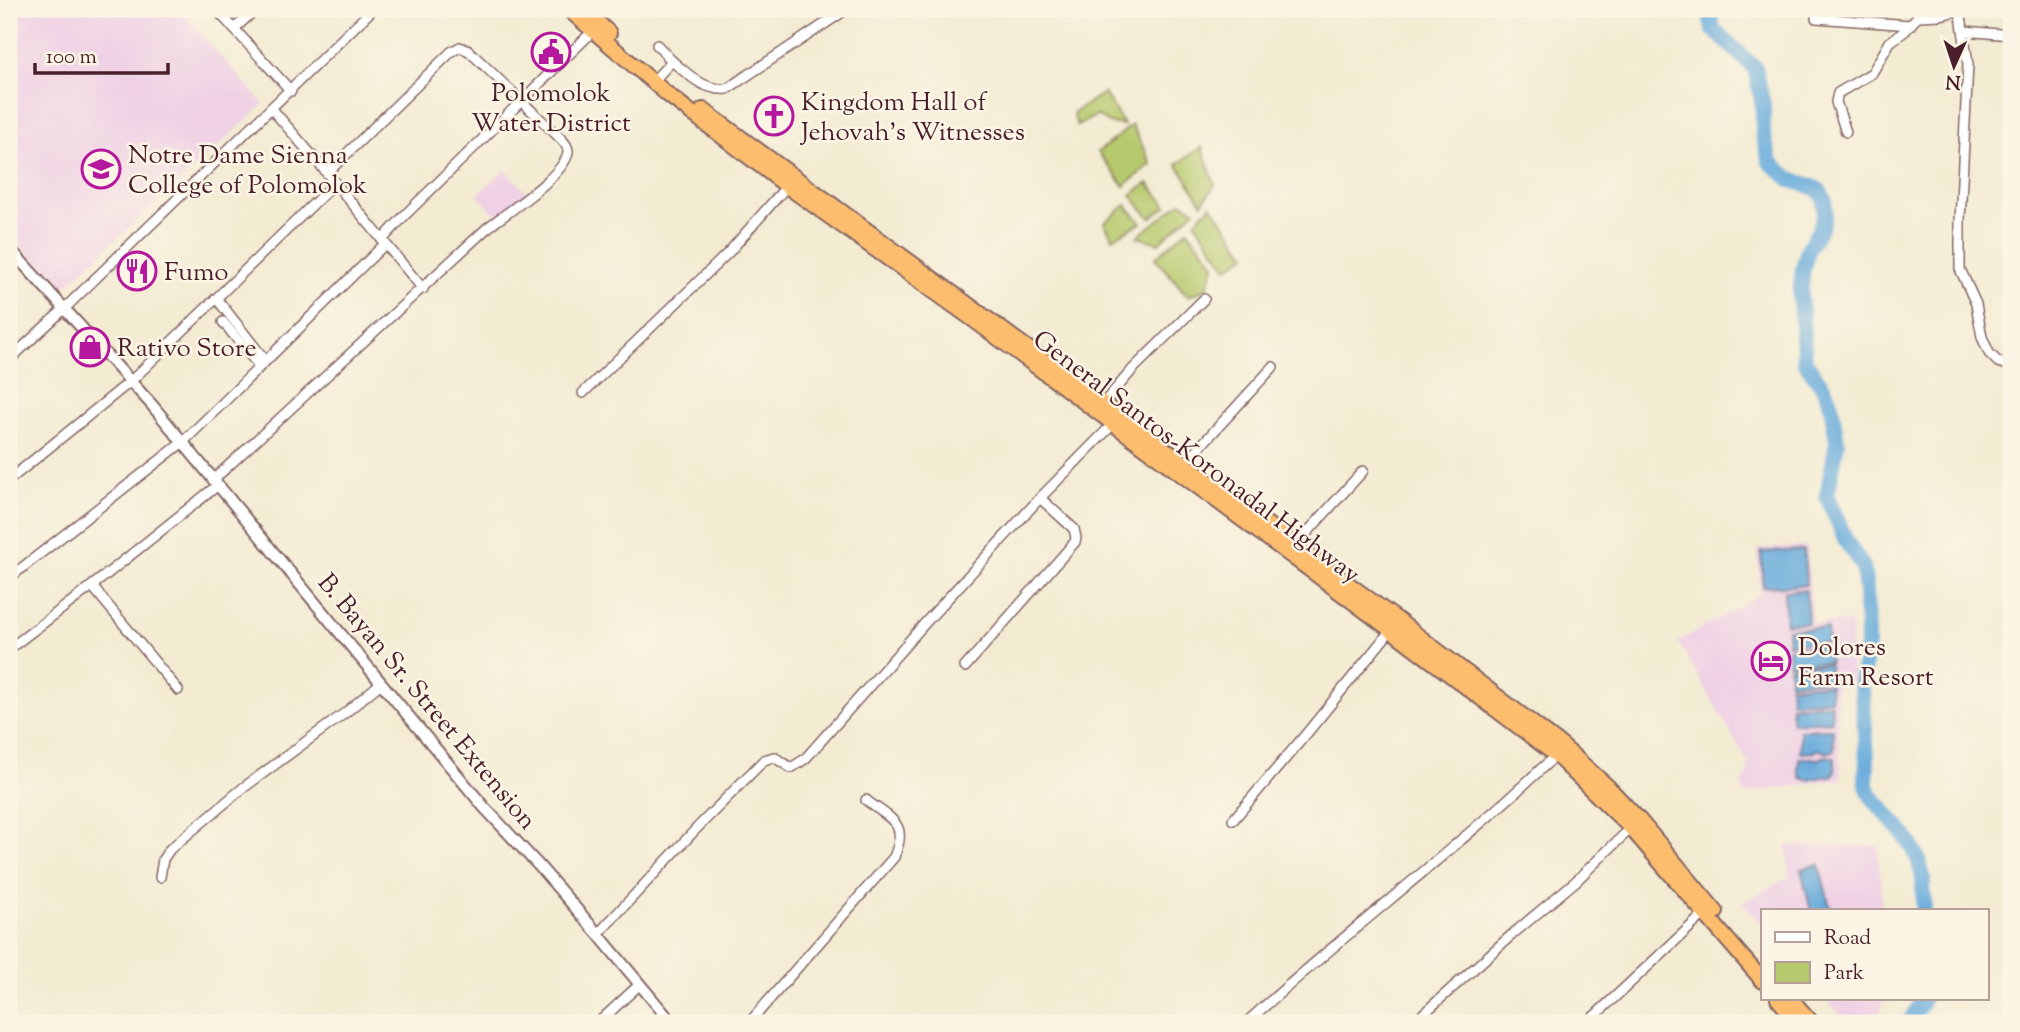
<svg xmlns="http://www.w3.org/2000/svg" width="2020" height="1032" font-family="'Sorts Mill Goudy',serif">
	<rect width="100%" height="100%" fill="#fcf5e5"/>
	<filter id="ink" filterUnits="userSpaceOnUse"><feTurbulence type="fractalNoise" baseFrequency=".0143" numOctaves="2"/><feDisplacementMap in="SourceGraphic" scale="14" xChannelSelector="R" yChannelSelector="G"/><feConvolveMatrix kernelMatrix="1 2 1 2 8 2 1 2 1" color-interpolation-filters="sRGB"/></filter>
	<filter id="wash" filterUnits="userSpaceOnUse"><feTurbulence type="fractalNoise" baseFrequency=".00686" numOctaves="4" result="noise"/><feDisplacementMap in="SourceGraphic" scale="28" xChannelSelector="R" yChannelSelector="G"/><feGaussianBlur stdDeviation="1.57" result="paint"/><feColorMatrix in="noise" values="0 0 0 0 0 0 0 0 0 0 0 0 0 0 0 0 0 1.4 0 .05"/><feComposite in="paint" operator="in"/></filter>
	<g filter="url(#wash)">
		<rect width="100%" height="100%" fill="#f3ebd2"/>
		<g fill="#efd0e5">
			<polygon points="9,9 178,9 264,104 61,290 9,234"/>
			<polygon points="505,170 529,195 502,221 477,195"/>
			<polygon points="1807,546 1812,623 1851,622 1852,681 1836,682 1841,779 1744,794 1742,784 1747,775 1748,762 1678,642 1760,594 1758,549"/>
			<polygon points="1786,845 1878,846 1882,911 1763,911 1763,926 1742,903 1790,876"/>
			<polygon points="1826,999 1883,999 1878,1023 1848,1023"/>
		</g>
		<g fill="#b6c96c" stroke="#80744c" stroke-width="2">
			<polygon points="1104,93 1124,125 1108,123 1097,115 1077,126 1073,113"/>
			<polygon points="1132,125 1151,164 1124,186 1098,152"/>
			<polygon points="1202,147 1215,185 1202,203 1177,164"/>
			<polygon points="1148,183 1167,206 1150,218 1131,195"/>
			<polygon points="1181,202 1195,210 1159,243 1137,237"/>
			<polygon points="1126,205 1141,223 1113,238 1104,223"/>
			<polygon points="1211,205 1247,255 1227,268 1195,222"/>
			<polygon points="1187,230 1215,264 1206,289 1188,296 1155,258"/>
		</g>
		<g fill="#66aadb" stroke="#586483" stroke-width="2">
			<polygon points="1804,550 1806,585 1763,587 1761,552"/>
			<polygon points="1806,590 1808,623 1786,624 1784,591"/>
			<polygon points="1827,628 1828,642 1788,644 1787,629"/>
			<polygon points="1828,646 1829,662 1789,664 1788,648"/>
			<polygon points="1829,664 1830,680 1790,683 1789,667"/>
			<polygon points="1830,684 1831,700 1791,702 1790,686"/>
			<polygon points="1831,704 1832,721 1792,723 1791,706"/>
			<path d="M1833,729L1834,750C1828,755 1824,751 1817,749L1814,752L1800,753V730Z"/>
			<polygon points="1825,756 1835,758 1835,771 1833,775 1808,780 1801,778 1798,771 1799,758 1814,758 1817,760"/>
			<polygon points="1819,864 1831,911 1811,911 1801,869"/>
		</g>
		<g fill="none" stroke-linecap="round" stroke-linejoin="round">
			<g stroke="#66aadb" stroke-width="16">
				<polyline points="1709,9 1713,29 1755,68 1763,105 1763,134 1770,162 1791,180 1808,185 1819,190 1824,199 1825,213 1821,227 1808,249 1803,268 1800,296 1805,362 1825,390 1831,405 1837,442 1827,496 1846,541 1863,567 1866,591 1867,644 1866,659 1861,678 1867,758 1866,783 1871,796 1903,833 1913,848 1919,861 1923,878 1924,911"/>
				<polyline points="1909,1023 1923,999"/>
			</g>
		</g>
	</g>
	<g filter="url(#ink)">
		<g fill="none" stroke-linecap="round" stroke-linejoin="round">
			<defs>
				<g id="minor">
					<polyline points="216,9 291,91"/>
					<polyline points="1960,9 1968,64 1960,220 1960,269 1976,304 1982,337 1989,353 1998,362 2011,366"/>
					<polyline points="1816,18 1910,25"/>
					<polyline points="234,29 256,9"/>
					<polyline points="1964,31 2011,35"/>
					<polyline points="657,45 672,61"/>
					<path d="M658,76L672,61C689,75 704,91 727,89L847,9"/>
					<polyline points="272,109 327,173 423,289"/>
					<polyline points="1846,132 1836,102 1838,93 1872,73 1890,42 1905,31 1918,16 1941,15 1960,10"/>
					<polyline points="382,240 406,214 596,28"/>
					<polyline points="217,299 265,360"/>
					<polyline points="223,322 259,366"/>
					<polyline points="9,360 64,309 373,9"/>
					<polyline points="583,393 729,252 787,186"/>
					<polyline points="1101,406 1134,368 1204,299"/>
					<polyline points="1185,463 1273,367"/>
					<polyline points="9,480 131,381 335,183"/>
					<path d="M213,480L486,229C503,215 570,172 568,150C567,144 563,141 559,137L469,51L460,47L451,52L327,173"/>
					<polyline points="1295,546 1363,471"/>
					<polyline points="9,578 183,442 385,244"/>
					<polyline points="92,586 178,690"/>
					<polyline points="9,649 92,586 218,485"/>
					<polyline points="965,667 1075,542 1076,538 1074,529 1040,498"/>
					<polyline points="1233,820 1307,733 1391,630"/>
					<polyline points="160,877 163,859 170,849 243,788 345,713 381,683"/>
					<polyline points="598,934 697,828 764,760 774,757 791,768 805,759 926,622 1040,498 1115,422"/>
					<polyline points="598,1023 639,985"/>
					<path d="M749,1023L894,857C909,822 891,820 866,800"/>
					<path d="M1246,1023C1347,931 1457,849 1556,755"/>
					<polyline points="1413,1023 1515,932 1576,881 1633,826"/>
					<polyline points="1587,1023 1705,913"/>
				</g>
				<g id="tertiary">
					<polyline points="9,248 152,405 420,730 484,807 540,867 598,934 672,1023"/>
					<polyline points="1781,1023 1797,1010"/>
				</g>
				<g id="trunk">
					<polyline points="568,9 667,94 787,186 974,320 1391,630 1556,755 1631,828 1763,981"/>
					<polyline points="583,9 609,33"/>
					<polyline points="703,110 1396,619 1562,746 1607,786 1640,821 1716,912"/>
					<polyline points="1778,999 1799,1023"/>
					<polyline points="1791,999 1812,1023"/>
				</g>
			</defs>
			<use href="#minor" stroke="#856665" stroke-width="12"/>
			<use href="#tertiary" stroke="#856665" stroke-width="14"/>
			<use href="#trunk" stroke="#856665" stroke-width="18"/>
			<use href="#minor" stroke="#fff" stroke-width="9"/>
			<use href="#tertiary" stroke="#fff" stroke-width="10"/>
			<use href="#trunk" stroke="#fcbd6e" stroke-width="14"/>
		</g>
	</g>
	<defs>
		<symbol id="civic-ring" viewBox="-11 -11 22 22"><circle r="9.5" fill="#fcf5e5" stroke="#b5179e" stroke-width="1.5"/><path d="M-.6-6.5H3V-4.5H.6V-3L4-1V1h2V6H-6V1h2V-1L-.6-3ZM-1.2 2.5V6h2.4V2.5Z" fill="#b5179e"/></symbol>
		<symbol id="church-ring" viewBox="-11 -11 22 22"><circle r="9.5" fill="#fcf5e5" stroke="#b5179e" stroke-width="1.5"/><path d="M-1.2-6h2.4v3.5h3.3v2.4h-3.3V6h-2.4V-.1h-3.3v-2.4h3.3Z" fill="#b5179e"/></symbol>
		<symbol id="university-ring" viewBox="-11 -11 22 22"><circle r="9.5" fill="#fcf5e5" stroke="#b5179e" stroke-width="1.5"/><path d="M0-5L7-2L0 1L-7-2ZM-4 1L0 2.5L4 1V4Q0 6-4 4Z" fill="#b5179e"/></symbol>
		<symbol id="restaurant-ring" viewBox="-11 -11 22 22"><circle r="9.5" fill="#fcf5e5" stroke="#b5179e" stroke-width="1.5"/><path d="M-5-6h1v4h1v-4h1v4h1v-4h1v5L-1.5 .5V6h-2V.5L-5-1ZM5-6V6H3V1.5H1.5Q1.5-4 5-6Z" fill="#b5179e"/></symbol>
		<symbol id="shop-ring" viewBox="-11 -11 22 22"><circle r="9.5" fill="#fcf5e5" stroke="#b5179e" stroke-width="1.5"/><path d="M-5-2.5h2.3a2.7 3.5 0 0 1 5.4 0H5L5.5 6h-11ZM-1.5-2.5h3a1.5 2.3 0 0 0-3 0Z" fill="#b5179e"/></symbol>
		<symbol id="hotel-ring" viewBox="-11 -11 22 22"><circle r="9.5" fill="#fcf5e5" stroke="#b5179e" stroke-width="1.5"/><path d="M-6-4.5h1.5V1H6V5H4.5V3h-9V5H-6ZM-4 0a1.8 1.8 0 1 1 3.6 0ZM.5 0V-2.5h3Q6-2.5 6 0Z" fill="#b5179e"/></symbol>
	</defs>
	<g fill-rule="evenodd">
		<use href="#civic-ring" x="529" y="30" width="44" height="44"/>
		<use href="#church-ring" x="752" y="94" width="44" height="44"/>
		<use href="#university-ring" x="79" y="147" width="44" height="44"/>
		<use href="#restaurant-ring" x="115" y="249" width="44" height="44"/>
		<use href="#shop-ring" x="68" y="325" width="44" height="44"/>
		<use href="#hotel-ring" x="1749" y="639" width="44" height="44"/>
	</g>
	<g text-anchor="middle" stroke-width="5" stroke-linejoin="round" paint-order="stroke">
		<g font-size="26" fill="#4a1f2b" stroke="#fcf5e5" text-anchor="start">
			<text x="551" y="101" text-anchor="middle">Polomolok<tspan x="551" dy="30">Water District</tspan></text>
			<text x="801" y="110">Kingdom Hall of<tspan x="801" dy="30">Jehovah's Witnesses</tspan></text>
			<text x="128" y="163">Notre Dame Sienna<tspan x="128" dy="30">College of Polomolok</tspan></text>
			<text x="164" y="280">Fumo</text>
			<text x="117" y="356">Rativo Store</text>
			<text x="1798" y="655">Dolores<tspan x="1798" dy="30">Farm Resort</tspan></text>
		</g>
		<g font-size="26" fill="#4a1f2b" stroke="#fcf5e5">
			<text transform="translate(1197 456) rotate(37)" y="9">General Santos-Koronadal Highway</text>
			<text transform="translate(428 701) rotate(50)" y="9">B. Bayan Sr. Street Extension</text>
		</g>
	</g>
	<rect width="2020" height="1032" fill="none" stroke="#fcf5e5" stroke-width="35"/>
	<rect x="1761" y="909" width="228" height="91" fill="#fcf5e5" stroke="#b59f9b" stroke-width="2"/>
	<rect x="1775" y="932" width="35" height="10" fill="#ffffff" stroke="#b59f9b" stroke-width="2"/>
	<text x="1824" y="944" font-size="21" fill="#4a1f2b">Road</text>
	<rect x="1775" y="962" width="35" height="21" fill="#b6c96c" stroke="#b59f9b" stroke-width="2"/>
	<text x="1824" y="979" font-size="21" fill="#4a1f2b">Park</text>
	<g transform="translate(1954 66) rotate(183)" stroke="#fcf5e5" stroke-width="5" paint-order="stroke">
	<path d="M0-5L12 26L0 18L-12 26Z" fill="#4a1f2b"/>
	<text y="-10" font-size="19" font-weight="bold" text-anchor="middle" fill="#4a1f2b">N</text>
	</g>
	<path d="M35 63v10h133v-10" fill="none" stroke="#4a1f2b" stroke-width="3.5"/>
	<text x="46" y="63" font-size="21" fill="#4a1f2b" stroke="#fcf5e5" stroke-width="5" paint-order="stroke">100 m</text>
</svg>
